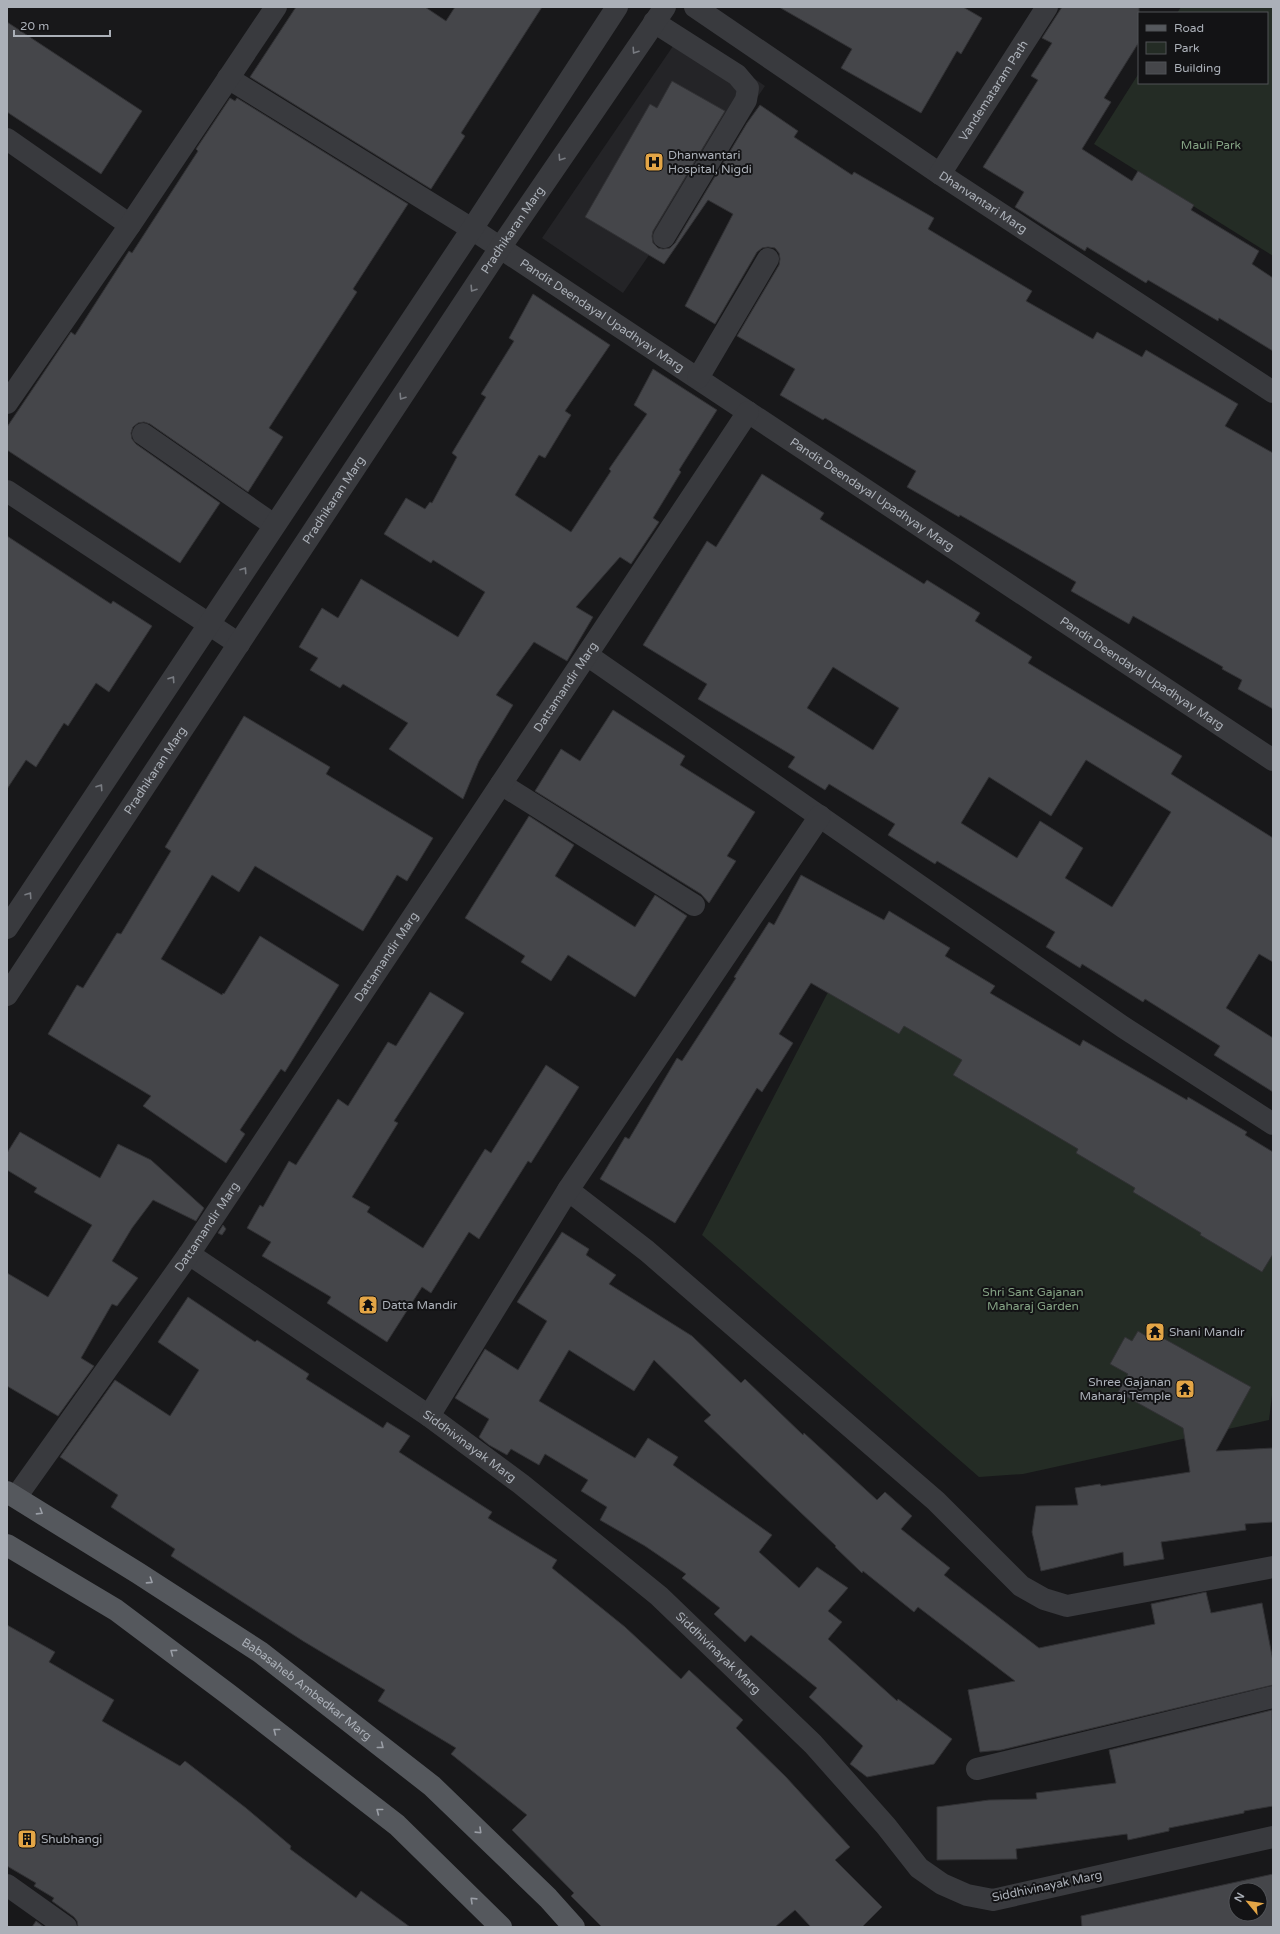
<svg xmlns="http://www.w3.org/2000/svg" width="1280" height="1934" viewBox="0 0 1280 1934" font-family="'Varela Round',sans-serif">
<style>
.built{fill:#242427}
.green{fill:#242c25}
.building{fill:#45464a;stroke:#323235;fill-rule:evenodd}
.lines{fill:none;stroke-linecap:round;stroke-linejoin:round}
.minor{stroke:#393a3e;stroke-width:22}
.major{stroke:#55585d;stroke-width:22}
.oneway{stroke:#787b81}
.oneway2{stroke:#9a9ea6}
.labels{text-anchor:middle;stroke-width:4;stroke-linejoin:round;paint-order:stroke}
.street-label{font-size:12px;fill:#abb0b8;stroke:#131315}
.park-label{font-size:12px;fill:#84a284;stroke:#131315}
.poi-label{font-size:12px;fill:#abb0b8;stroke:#131315;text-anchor:start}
</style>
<rect width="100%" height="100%" fill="#18181a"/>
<path class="built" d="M 684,30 L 765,86 L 623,293 L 542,238 Z"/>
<path class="green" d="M 1181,7 L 1273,7 L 1273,256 L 1094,144 L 1139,73 L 1139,83 L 1267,83 L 1267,13 L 1177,13 Z
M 839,971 L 1273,1254 L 1273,1387 L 1269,1420 L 1023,1474 L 979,1477 L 702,1235 Z"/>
<path class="building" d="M 296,7 L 425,7 L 446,21 L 455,7 L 542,7 L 461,133 L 465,136 L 431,189 L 250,77 Z
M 779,7 L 963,7 L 982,18 L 961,54 L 957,51 L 921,113 L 841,68 L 852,49 Z
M 1062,7 L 1139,7 L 1139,42 L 1104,98 L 1111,102 L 1082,149 L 1132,181 L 1138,171 L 1194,205 L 1191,210 L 1259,251 L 1252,264 L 1273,278 L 1273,351 L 1219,318 L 1218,321 L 1148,280 L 1146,283 L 1087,247 L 1085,251 L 1054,232 L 1015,207 L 1024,192 L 983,167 L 1038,80 L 1031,76 L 1052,43 L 1042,38 Z
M 7,22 L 142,111 L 101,174 L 7,112 Z
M 672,81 L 725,111 L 653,231 L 652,236 L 653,243 L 658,248 L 663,249 L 670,248 L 675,243 L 747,123 L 760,105 L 798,131 L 794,137 L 852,175 L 854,172 L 934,218 L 928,229 L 1032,291 L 1026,301 L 1093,339 L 1097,332 L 1142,357 L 1146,350 L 1238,404 L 1225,426 L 1273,453 L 1273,709 L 1238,689 L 1242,680 L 1222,669 L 1223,667 L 1133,616 L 1129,624 L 1071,591 L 1076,582 L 960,515 L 959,517 L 907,487 L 916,471 L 825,418 L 823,420 L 780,395 L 795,369 L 737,336 L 779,265 L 780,259 L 779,253 L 775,248 L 768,247 L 762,248 L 757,252 L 715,324 L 685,306 L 733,214 L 708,200 L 664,264 L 585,217 L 650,104 L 657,108 Z
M 230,98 L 235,101 L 237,98 L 408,204 L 353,289 L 357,292 L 269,428 L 283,437 L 248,492 L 150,424 L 144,422 L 138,423 L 133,427 L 131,433 L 132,439 L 136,444 L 220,503 L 180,563 L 7,450 L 7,427 L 71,332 L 75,335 L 129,251 L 132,253 L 198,151 L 196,149 Z
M 533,294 L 610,345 L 565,411 L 571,415 L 545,458 L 539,455 L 515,495 L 571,532 L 611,471 L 609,469 L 647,414 L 634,405 L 653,369 L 717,410 L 679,470 L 681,472 L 653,518 L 659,522 L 631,564 L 620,557 L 576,607 L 593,617 L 567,661 L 534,642 L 496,695 L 513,705 L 479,761 L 463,799 L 389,749 L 408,723 L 343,684 L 340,688 L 310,670 L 318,658 L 299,647 L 322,608 L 338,618 L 361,579 L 458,637 L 485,592 L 433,560 L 431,563 L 384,534 L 406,498 L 425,509 L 430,502 L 432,503 L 457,457 L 452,453 L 486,397 L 481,394 L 514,341 L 509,338 Z
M 762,474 L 824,513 L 820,519 L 924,584 L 927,580 L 980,613 L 975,621 L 1032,657 L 1028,663 L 1182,756 L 1171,774 L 1273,838 L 1273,962 L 1259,954 L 1226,1008 L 1273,1038 L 1273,1092 L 1214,1055 L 1220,1046 L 1145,999 L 1143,1002 L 1082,964 L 1080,968 L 1046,947 L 1055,932 L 937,861 L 935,864 L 888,835 L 895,824 L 829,784 L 825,790 L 788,767 L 795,757 L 698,699 L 707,684 L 643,645 L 707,541 L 716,547 ZM 833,667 L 899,708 L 873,750 L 807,708 ZM 1086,760 L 1171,812 L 1112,907 L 1065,878 L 1083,848 L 1040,821 L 1017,858 L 961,823 L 989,777 L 1051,816 Z
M 7,536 L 111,604 L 113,601 L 152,626 L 109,692 L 96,683 L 68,726 L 64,723 L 36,767 L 26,760 L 7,789 Z
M 613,710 L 685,756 L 680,765 L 755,812 L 727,856 L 736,861 L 709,903 L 701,894 L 535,791 L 561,749 L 580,761 Z
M 244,716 L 330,767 L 326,774 L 433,838 L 407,881 L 397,875 L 363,931 L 255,866 L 239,892 L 212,875 L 161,959 L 222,995 L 223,993 L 224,994 L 260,936 L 339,985 L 285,1072 L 281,1069 L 240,1130 L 245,1134 L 226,1163 L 143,1106 L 151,1096 L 48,1034 L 77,985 L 83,988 L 117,933 L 121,934 L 171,851 L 165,847 Z
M 529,816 L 574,845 L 555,876 L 635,927 L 655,895 L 687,916 L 635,997 L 568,955 L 551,981 L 521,962 L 525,956 L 465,918 Z
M 801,875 L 884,920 L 889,911 L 950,948 L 945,956 L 995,986 L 990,993 L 1080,1046 L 1083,1040 L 1187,1100 L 1188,1097 L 1247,1132 L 1245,1135 L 1273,1152 L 1273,1254 L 1262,1272 L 1200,1235 L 1201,1233 L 1133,1192 L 1135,1188 L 1076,1153 L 1078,1149 L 953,1075 L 962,1060 L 904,1026 L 899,1034 L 811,983 L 779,1034 L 793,1043 L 762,1092 L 757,1088 L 675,1223 L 600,1179 L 625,1137 L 629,1139 L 677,1058 L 682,1061 L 736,978 L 734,977 L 769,922 L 774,925 Z
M 430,992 L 464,1013 L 394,1121 L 398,1123 L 352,1197 L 370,1207 L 367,1212 L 423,1248 L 485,1149 L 491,1153 L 546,1065 L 579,1087 L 531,1163 L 528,1161 L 479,1239 L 469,1232 L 431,1293 L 422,1287 L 387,1342 L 327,1303 L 331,1297 L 262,1256 L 271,1242 L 247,1228 L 260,1205 L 263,1207 L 289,1161 L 296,1165 L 338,1099 L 348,1106 L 388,1042 L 396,1046 Z
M 20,1132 L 100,1178 L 118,1144 L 151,1160 L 204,1208 L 196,1221 L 153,1200 L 132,1228 L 112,1261 L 138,1278 L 117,1306 L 112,1304 L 81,1358 L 94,1366 L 58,1416 L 7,1386 L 7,1273 L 48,1297 L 92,1225 L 34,1192 L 37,1188 L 7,1170 L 7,1153 Z
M 223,1225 L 226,1229 L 222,1235 L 218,1233 Z
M 562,1232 L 589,1249 L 586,1255 L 616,1275 L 609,1284 L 692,1336 L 741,1383 L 745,1379 L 803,1435 L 804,1433 L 877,1500 L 885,1492 L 912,1516 L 901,1529 L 950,1568 L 944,1575 L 1039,1648 L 1155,1624 L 1151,1604 L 1206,1592 L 1211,1613 L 1262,1603 L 1273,1661 L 1273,1685 L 1001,1750 L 980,1752 L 968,1690 L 1015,1681 L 918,1607 L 914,1612 L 863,1571 L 862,1573 L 835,1547 L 836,1546 L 704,1421 L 711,1415 L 654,1360 L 634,1391 L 569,1350 L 539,1401 L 635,1458 L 648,1438 L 678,1457 L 673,1465 L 772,1535 L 759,1552 L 799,1588 L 817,1567 L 848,1588 L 828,1611 L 842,1622 L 828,1639 L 897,1701 L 898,1699 L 952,1739 L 934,1764 L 867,1777 L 850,1764 L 863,1746 L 809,1697 L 817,1688 L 751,1635 L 745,1642 L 714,1614 L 720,1608 L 682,1578 L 686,1574 L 645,1546 L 600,1520 L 607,1507 L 581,1491 L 588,1480 L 545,1454 L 539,1465 L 511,1449 L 507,1455 L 489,1445 L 479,1437 L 489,1419 L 455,1398 L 485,1349 L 518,1370 L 547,1321 L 517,1302 Z
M 188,1297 L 255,1342 L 257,1340 L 309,1374 L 306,1379 L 383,1428 L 387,1422 L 410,1436 L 399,1452 L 492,1512 L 488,1518 L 557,1560 L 552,1568 L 625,1627 L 681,1679 L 689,1670 L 743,1720 L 736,1728 L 786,1777 L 850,1847 L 835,1860 L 882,1907 L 862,1927 L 811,1927 L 795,1910 L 775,1927 L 602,1927 L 571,1896 L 574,1893 L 512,1830 L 527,1815 L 451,1754 L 456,1748 L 378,1701 L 385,1690 L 303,1641 L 171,1556 L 175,1549 L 111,1507 L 118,1495 L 60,1457 L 115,1380 L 170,1416 L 199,1370 L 158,1342 Z
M 1138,1331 L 1151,1339 L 1154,1333 L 1251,1387 L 1216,1451 L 1273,1448 L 1273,1522 L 1245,1524 L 1246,1530 L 1161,1542 L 1164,1559 L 1124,1566 L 1123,1552 L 1041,1571 L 1032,1532 L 1036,1506 L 1078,1505 L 1075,1488 L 1100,1484 L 1101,1486 L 1190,1472 L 1183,1428 L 1118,1392 L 1128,1374 L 1110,1364 L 1125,1337 L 1132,1341 Z
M 7,1625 L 55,1652 L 49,1662 L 114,1700 L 102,1721 L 180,1766 L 185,1761 L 246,1808 L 291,1846 L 290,1849 L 356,1898 L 361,1891 L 410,1927 L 78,1927 L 77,1921 L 74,1917 L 52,1901 L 54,1898 L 34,1886 L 36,1883 L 7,1866 Z
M 1272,1710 L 1273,1806 L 1244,1811 L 1244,1813 L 1169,1828 L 1169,1831 L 1128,1840 L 1127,1834 L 1016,1849 L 1017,1859 L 937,1860 L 937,1807 L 989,1800 L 1037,1799 L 1036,1793 L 1116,1783 L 1109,1750 Z
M 1273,1874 L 1273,1927 L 1082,1927 L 1081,1916 ZM 1236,1890 L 1260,1890 L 1260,1914 L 1236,1914 Z
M 36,1921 L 44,1927 L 32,1927 Z"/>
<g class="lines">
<g class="minor">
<path id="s1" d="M 695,7 L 940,174 L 1273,392"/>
<path d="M 654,22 L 737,75 L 748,88 L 746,100 L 664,237"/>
<path id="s2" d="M 228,78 L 472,229 L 1273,760"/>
<path d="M 7,139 L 130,225"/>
<path id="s3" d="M 940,174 L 1047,7"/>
<path d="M 698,378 L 768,259"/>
<path d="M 7,403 L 130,225 L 276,7"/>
<path d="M 143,434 L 274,525"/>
<path d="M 7,491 L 239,644"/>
<path d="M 587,655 L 1123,1027 L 1273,1124"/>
<path d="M 501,784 L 694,905"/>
<path d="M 7,928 L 472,229 L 617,7"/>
<path id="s4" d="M 7,995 L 500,248 L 665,7"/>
<path d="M 568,1190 L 647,1251 L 936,1501 L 1021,1586 L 1044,1599 L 1067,1606 L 1273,1567"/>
<path id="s5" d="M 189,1254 L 429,1416 L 521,1484 L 659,1596 L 813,1744 L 886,1826 L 919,1868 L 942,1884 L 967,1895 L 993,1900 L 1273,1837"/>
<path d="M 429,1416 L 568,1190 L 820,816"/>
<path id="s6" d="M 16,1497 L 189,1254 L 748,412"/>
<path d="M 977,1769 L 1273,1697"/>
<path d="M 7,1885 L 66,1927"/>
</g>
<g class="major">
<path id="s7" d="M 7,1492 L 138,1573 L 260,1652 L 432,1786 L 548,1898 L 574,1927"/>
<path d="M 7,1545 L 116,1610 L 228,1694 L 397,1825 L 501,1927"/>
</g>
</g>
<defs><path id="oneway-chevron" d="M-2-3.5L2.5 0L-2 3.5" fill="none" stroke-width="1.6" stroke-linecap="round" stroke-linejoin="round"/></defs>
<g class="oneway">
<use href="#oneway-chevron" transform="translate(635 51) rotate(124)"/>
<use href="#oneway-chevron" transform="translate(561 158) rotate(124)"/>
<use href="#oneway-chevron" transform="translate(473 289) rotate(123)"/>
<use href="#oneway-chevron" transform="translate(402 397) rotate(123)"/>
<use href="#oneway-chevron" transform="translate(244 570) rotate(-56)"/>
<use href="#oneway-chevron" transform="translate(172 679) rotate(-56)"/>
<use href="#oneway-chevron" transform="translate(100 787) rotate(-56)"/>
<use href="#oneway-chevron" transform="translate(29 895) rotate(-56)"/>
</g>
<g class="oneway2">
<use href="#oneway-chevron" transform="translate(40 1512) rotate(32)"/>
<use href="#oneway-chevron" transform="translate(150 1581) rotate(33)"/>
<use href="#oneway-chevron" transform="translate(173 1652) rotate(-143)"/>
<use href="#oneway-chevron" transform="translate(276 1731) rotate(-142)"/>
<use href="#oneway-chevron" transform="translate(381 1746) rotate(38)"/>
<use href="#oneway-chevron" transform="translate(379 1811) rotate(-142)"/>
<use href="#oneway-chevron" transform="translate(479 1831) rotate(44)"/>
<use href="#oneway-chevron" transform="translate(473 1900) rotate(-136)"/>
</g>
<defs>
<symbol id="hospital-square" viewBox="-11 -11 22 22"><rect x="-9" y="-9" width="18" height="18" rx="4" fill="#e3a546" stroke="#131315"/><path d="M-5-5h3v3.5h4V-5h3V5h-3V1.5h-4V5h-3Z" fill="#111"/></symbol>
<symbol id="temple-square" viewBox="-11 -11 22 22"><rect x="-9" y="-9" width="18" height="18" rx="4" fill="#e3a546" stroke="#131315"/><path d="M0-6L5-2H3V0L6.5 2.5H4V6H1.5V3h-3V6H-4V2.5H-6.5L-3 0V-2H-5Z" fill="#111"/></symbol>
<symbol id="building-square" viewBox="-11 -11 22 22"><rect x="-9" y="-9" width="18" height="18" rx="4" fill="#e3a546" stroke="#131315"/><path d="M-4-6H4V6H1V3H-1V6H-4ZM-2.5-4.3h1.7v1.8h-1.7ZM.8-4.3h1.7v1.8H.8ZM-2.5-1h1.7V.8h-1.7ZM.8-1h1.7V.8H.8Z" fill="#111"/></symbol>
</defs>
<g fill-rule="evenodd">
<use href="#hospital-square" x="643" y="151" width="22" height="22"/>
<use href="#temple-square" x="357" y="1294" width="22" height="22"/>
<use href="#temple-square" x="1144" y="1321" width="22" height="22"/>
<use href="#temple-square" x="1174" y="1378" width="22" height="22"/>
<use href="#building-square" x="16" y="1828" width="22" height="22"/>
</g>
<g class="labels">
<g class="street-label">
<text dy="4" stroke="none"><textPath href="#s3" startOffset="99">Vandemataram Path</textPath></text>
<text dy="4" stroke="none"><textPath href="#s1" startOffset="348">Dhanvantari Marg</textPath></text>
<text dy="4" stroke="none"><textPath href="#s4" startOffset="917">Pradhikaran Marg</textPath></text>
<text dy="4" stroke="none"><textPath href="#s2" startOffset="443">Pandit Deendayal Upadhyay Marg</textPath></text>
<text dy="4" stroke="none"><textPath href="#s2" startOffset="767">Pandit Deendayal Upadhyay Marg</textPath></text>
<text dy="4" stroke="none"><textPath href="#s4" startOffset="593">Pradhikaran Marg</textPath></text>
<text dy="4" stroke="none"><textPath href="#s2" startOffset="1091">Pandit Deendayal Upadhyay Marg</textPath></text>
<text dy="4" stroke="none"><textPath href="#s6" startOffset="979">Dattamandir Marg</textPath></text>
<text dy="4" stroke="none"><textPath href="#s4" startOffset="269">Pradhikaran Marg</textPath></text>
<text dy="4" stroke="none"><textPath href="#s6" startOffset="655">Dattamandir Marg</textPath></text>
<text dy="4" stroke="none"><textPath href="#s6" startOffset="331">Dattamandir Marg</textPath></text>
<text dy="4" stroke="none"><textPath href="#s5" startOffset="340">Siddhivinayak Marg</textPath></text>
<text dy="4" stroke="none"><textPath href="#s5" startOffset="664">Siddhivinayak Marg</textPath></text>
<text dy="4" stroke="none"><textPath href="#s7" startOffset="359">Babasaheb Ambedkar Marg</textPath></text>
<text transform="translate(1047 1886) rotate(-12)" y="4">Siddhivinayak Marg</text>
</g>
<g class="park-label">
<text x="1211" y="149">Mauli Park</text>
<text x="1033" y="1296">Shri Sant Gajanan<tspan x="1033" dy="14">Maharaj Garden</tspan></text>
</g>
<g class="poi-label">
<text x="668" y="159">Dhanwantari<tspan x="668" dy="14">Hospital, Nigdi</tspan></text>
<text x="382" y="1309">Datta Mandir</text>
<text x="1169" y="1336">Shani Mandir</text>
<text x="1171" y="1386" text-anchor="end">Shree Gajanan<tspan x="1171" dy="14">Maharaj Temple</tspan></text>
<text x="41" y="1843">Shubhangi</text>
</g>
</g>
<rect width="1280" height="1934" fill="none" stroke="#abb0b8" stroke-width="16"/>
<rect x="1138" y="12" width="130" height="72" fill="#131315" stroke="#505256"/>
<rect x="1146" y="25" width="20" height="6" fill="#55585d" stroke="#505256"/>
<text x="1174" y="32" font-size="12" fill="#abb0b8">Road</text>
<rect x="1146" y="42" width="20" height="12" fill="#242c25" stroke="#505256"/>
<text x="1174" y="52" font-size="12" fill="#abb0b8">Park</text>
<rect x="1146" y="62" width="20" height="12" fill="#45464a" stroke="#505256"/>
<text x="1174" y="72" font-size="12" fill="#abb0b8">Building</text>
<g transform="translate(1248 1902) rotate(299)"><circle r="19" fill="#131315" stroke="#505256"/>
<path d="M0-3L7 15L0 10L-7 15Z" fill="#e3a546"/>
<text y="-6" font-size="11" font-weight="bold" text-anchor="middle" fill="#abb0b8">N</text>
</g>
<path d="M14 30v6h96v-6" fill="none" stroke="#abb0b8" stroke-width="2"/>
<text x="20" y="30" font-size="12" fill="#abb0b8" stroke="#131315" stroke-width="3" paint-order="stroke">20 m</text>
</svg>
